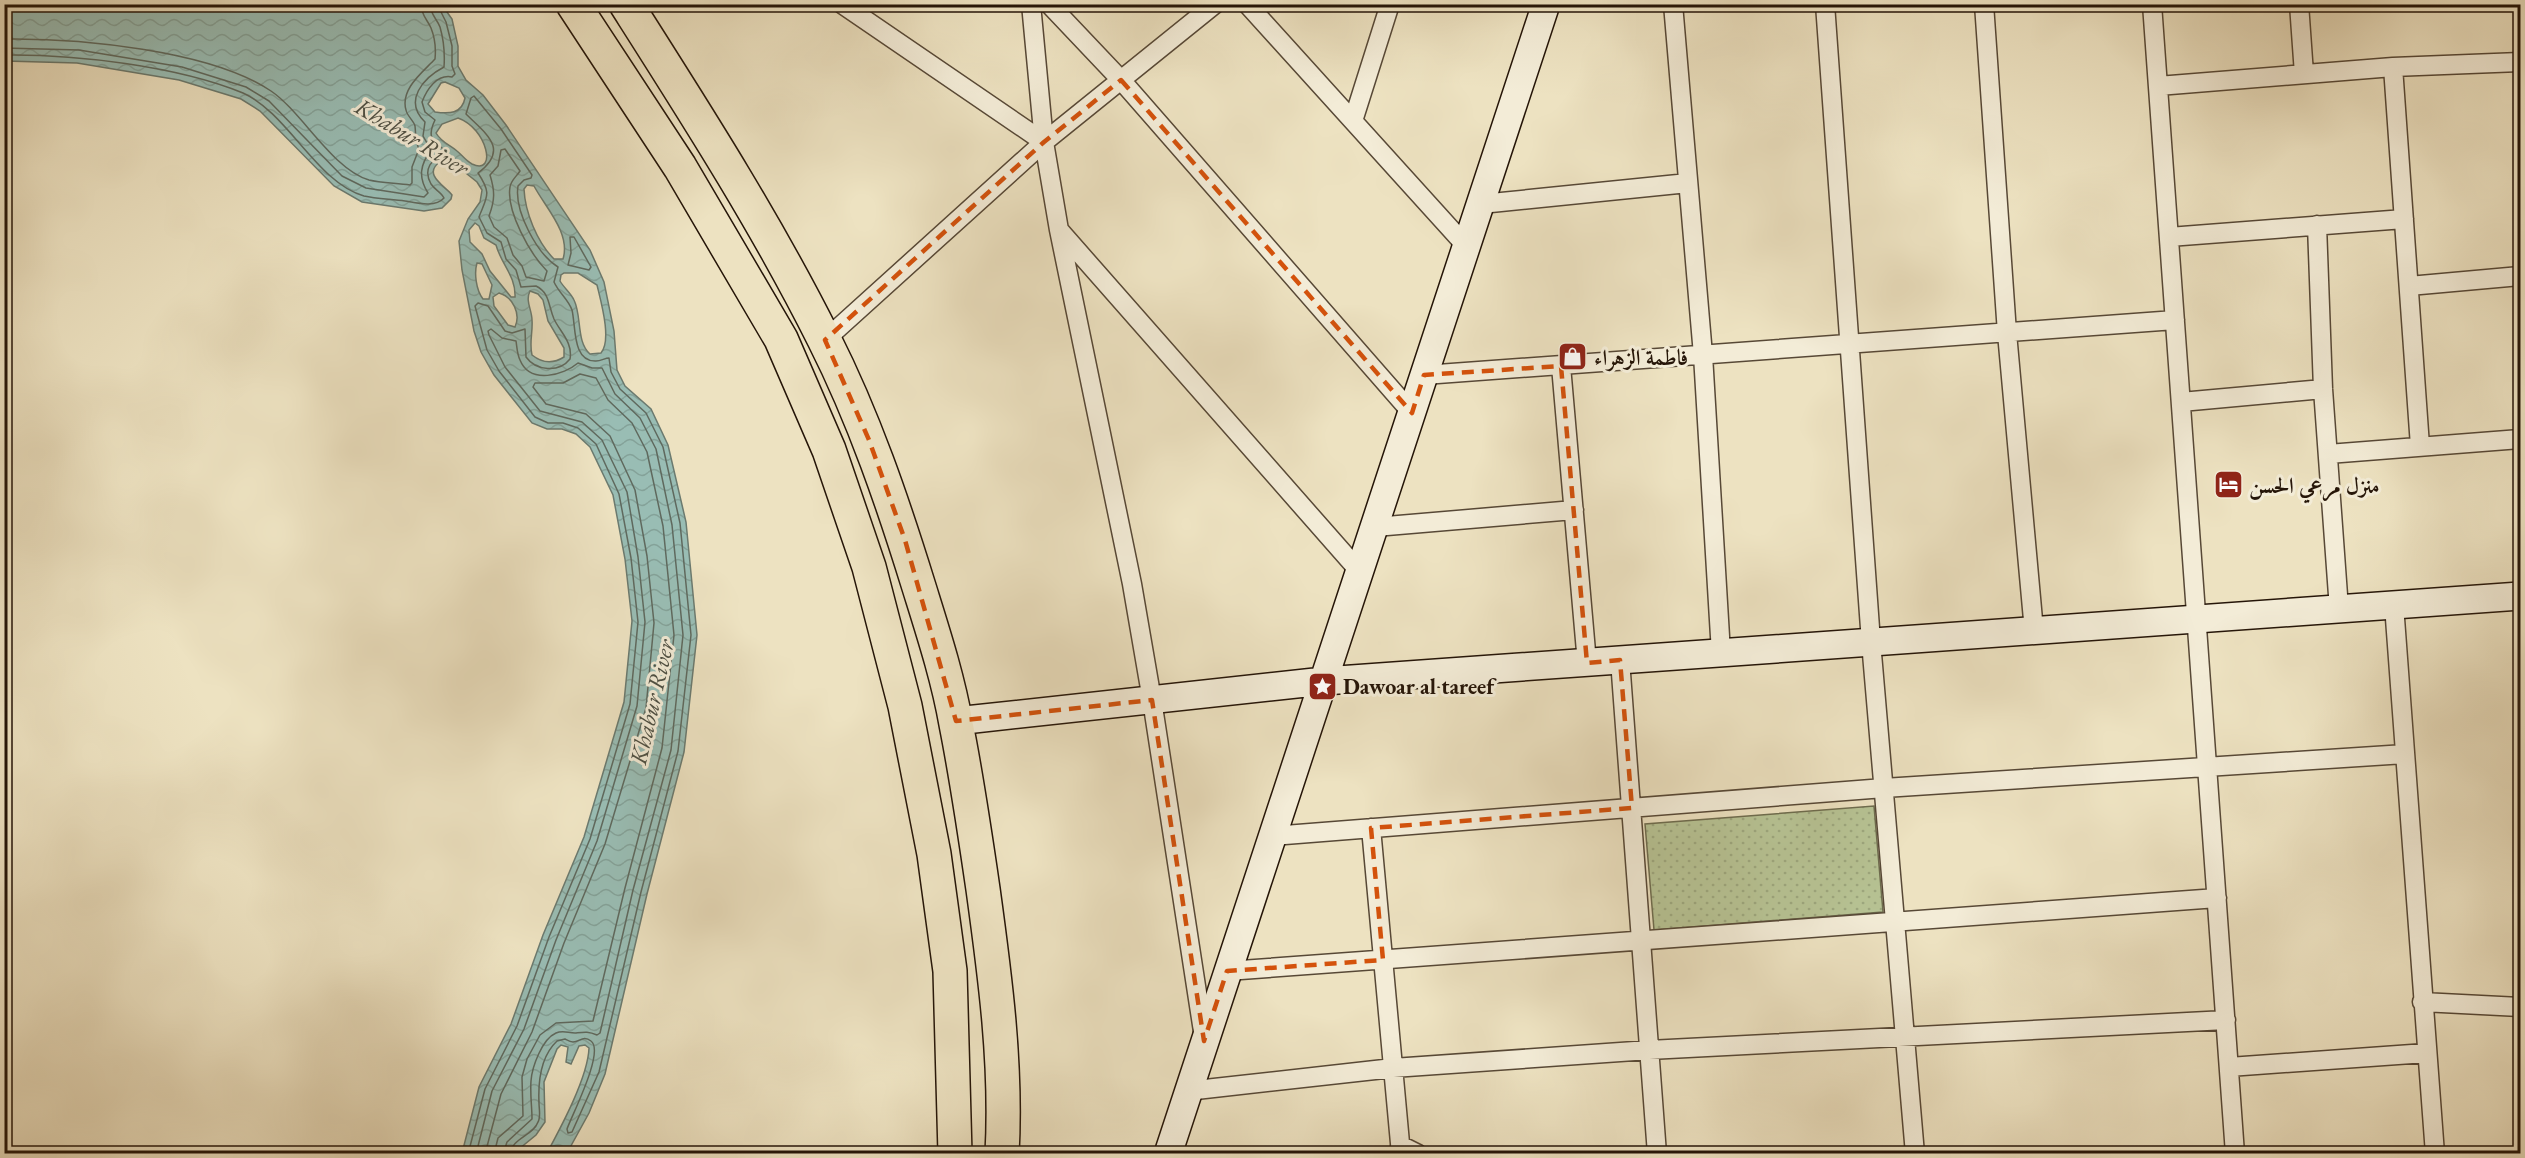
<svg xmlns="http://www.w3.org/2000/svg" width="2525" height="1158" viewBox="0 0 2525 1158" font-family="'EB Garamond',Amiri,serif">
<style>
.grass{fill:url(#grass-dots);stroke:#6e6c4e;stroke-width:1.5}
.water{fill:url(#water-waves);stroke:#6b7a6f;stroke-width:1.5;fill-rule:evenodd}
.lines{fill:none;stroke-linecap:round;stroke-linejoin:round}
.shore{stroke:#5f695e;stroke-width:1.5}
.street-casing{stroke:#574836;stroke-width:21}
.secondary-casing{stroke:#251508;stroke-width:30}
.highway-casing{stroke:#251508;stroke-width:36}
.street{stroke:#f3ecd7;stroke-width:18}
.secondary{stroke:#f3ecd7;stroke-width:27}
.highway{stroke:#ede2c1;stroke-width:33}
.marked{fill:none;stroke:#d4520c;stroke-width:4.5;stroke-dasharray:12 8;stroke-linejoin:round}
.labels{text-anchor:middle;stroke-width:6;stroke-linejoin:round;paint-order:stroke}
.poi-label{font-size:22px;font-weight:bold;fill:#251508;stroke:#f3ecd7;text-anchor:start}
.water-label{font-size:24px;font-style:italic;fill:#4e5044;stroke:#f3ecd7}
</style>
<defs>
<pattern id="grass-dots" width="8" height="8" patternUnits="userSpaceOnUse" patternTransform="scale(1.5)"><rect width="8" height="8" fill="#b7c394"/><path d="M2 2h.1M6 6h.1" fill="none" stroke="#9da77e" stroke-width="1.8" stroke-linecap="round"/></pattern>
<pattern id="water-waves" width="16" height="10" patternUnits="userSpaceOnUse" patternTransform="scale(1.5)"><rect width="16" height="10" fill="#99bdb4"/><path d="M0 5q4-4 8 0t8 0" fill="none" stroke="#84a299"/></pattern>
</defs>
<rect width="100%" height="100%" fill="#ede2c1"/>
<filter id="stains"><feTurbulence type="fractalNoise" baseFrequency=".00333" numOctaves="4"/><feColorMatrix values="0 0 0 0 .2 0 0 0 0 .09 0 0 0 0 .02 0 0 0 .5 -.17"/></filter>
<radialGradient id="worn" r=".72"><stop offset=".6" stop-color="#630" stop-opacity="0"/><stop offset="1" stop-color="#630" stop-opacity=".3"/></radialGradient>
<path class="grass" d="M 1874,806 L 1883,912 L 1654,930 L 1645,824 Z"/>
<path class="water" d="M 5,4 L 442,5 L 452,19 L 458,46 L 458,66 L 466,80 L 483,95 L 506,125 L 590,250 L 604,282 L 614,331 L 617,370 L 625,386 L 651,409 L 668,445 L 686,522 L 697,635 L 684,752 L 647,894 L 605,1074 L 589,1113 L 567,1153 L 547,1153 C 561,1127 588,1077 589,1048 L 585,1045 L 579,1046 L 571,1064 L 566,1062 L 568,1047 L 561,1045 L 557,1049 L 544,1082 L 545,1122 L 536,1135 L 514,1153 L 462,1153 L 479,1087 L 511,1024 L 543,935 L 584,837 L 624,702 L 632,621 L 625,559 L 613,495 L 590,447 L 576,434 L 562,429 L 547,429 L 532,423 L 494,375 L 481,352 L 474,331 L 462,270 L 459,241 L 468,219 L 480,202 L 482,190 L 477,182 L 457,166 L 440,162 C 422,174 445,186 452,195 L 451,199 L 442,208 L 424,211 L 362,202 L 334,186 L 260,111 L 241,99 L 179,80 L 77,63 L 5,61 ZM 445,82 L 459,88 L 465,98 C 462,114 449,114 435,112 L 428,104 L 441,83 ZM 458,118 C 487,128 498,176 472,164 C 466,161 462,155 457,151 C 450,145 441,142 436,133 L 442,124 ZM 527,185 L 534,186 C 545,207 571,233 563,259 L 554,259 C 537,242 525,212 524,189 ZM 475,223 L 479,226 L 484,238 L 496,245 C 501,264 516,276 515,297 L 511,297 L 490,271 L 482,254 L 470,242 L 469,230 ZM 477,263 L 482,264 L 492,285 L 489,299 L 483,299 C 476,290 474,273 477,263 ZM 564,273 L 578,273 L 597,285 C 601,302 612,340 601,353 L 590,354 C 576,342 582,316 574,300 C 571,293 564,288 560,281 L 561,275 ZM 530,291 L 538,294 L 543,300 L 548,321 L 564,348 L 564,357 C 553,364 542,363 532,355 C 529,343 533,332 532,320 C 532,310 525,301 530,291 ZM 499,293 C 513,297 521,314 515,327 L 508,325 L 494,306 L 493,297 Z"/>
<g class="lines">
<path class="shore" d="M 4,39 C 78,38 210,50 271,91 C 302,112 332,169 369,180 C 381,183 397,183 410,185 L 412,183 L 412,167 L 419,149 C 415,141 416,135 415,126 C 414,121 407,116 406,110 C 400,89 423,72 435,59 C 436,49 435,38 431,28 C 427,19 421,15 421,4
M 4,48 L 79,50 L 182,67 L 246,87 L 269,101 L 342,176 L 366,188 L 424,197 L 428,193 C 418,177 420,165 431,150 L 423,136 L 425,122 C 403,101 423,78 444,67 C 445,53 444,41 440,27 C 437,19 430,14 430,4
M 4,55 C 75,54 177,66 243,93 C 288,113 317,183 364,196 C 377,199 392,199 405,201 C 417,203 435,208 444,198 C 441,192 435,190 431,184 C 423,170 431,156 447,156 L 448,154 C 436,140 425,141 435,120 L 425,112 L 422,102 C 427,89 437,74 452,77 L 455,74 L 452,66 L 452,46 L 446,22 L 437,4
M 505,149 L 520,171 C 517,176 511,180 510,187 C 506,211 530,254 547,271 L 544,281 L 526,277 L 522,266 L 513,255 L 507,238 L 494,227 L 489,216 C 495,200 495,191 490,175 L 498,166 L 501,150 Z
M 570,237 L 574,237 L 591,267 L 589,270 L 568,265 L 571,253 Z
M 468,1154 L 485,1089 L 517,1026 L 549,937 L 590,839 L 630,704 L 638,622 L 631,558 L 619,494 L 596,444 L 578,428 L 563,423 L 548,423 L 535,417 L 499,371 L 487,350 L 475,306 L 478,303 L 488,306 L 505,331 L 512,333 L 525,329 L 526,357 C 536,371 559,373 570,359 C 573,342 560,332 554,319 C 548,305 550,293 536,286 L 521,287 L 516,270 L 506,259 L 501,242 L 487,233 L 479,217 C 487,196 492,194 478,173 C 510,149 486,134 466,114 L 471,98 L 474,96 L 501,129 L 532,175 L 531,178 L 524,180 L 518,186 C 514,211 537,254 558,267 L 554,282 C 559,293 568,299 572,310 C 576,326 572,362 596,361 C 601,361 605,358 609,358 L 611,372 L 620,389 L 646,413 L 663,447 L 680,523 L 691,635 L 678,751 L 641,892 L 599,1072 L 572,1132 L 568,1133 L 567,1129 C 572,1115 605,1051 591,1041 C 583,1035 580,1042 573,1042 C 570,1042 567,1040 565,1039 L 557,1041 C 540,1057 538,1082 539,1103 C 539,1109 541,1117 538,1122 C 533,1136 512,1138 510,1154
M 476,1154 L 492,1091 L 524,1029 L 556,940 L 597,841 L 637,706 L 645,622 L 638,557 L 627,492 L 602,440 L 582,422 L 540,411 L 505,367 L 489,335 L 488,331 L 491,329 L 502,338 L 516,341 C 517,347 517,354 520,360 C 530,385 564,375 578,363 L 592,368 L 602,368 L 615,394 L 640,418 L 656,449 L 672,525 L 683,635 L 671,750 L 633,890 L 600,1033 L 597,1035 C 588,1031 584,1032 575,1033 C 568,1033 563,1030 556,1033 C 542,1039 532,1067 531,1081 C 530,1094 532,1107 532,1119 L 507,1142 L 503,1154
M 485,1154 L 501,1094 L 532,1032 L 564,943 L 605,844 L 646,708 L 654,623 L 647,556 L 635,490 L 610,436 L 586,414 L 546,404 L 533,387 L 535,383 L 563,383 L 580,374 L 596,378 L 608,400 L 632,423 L 647,452 L 663,526 L 674,635 L 662,748 L 625,888 L 593,1021 L 556,1023 L 540,1035 L 527,1059 L 522,1077 L 523,1116 L 498,1138 L 494,1154"/>
<defs>
<path id="street" d="M 842,4 L 1044,142
M 1031,4 L 1044,142 L 1059,230 L 1132,584 L 1152,700 L 1204,1038
M 1049,4 L 1121,80 L 1412,413
M 1247,4 L 1467,247
M 1673,4 L 1703,355 L 1721,653
M 1825,4 L 1871,642 L 1915,1154
M 1984,4 L 2007,333 L 2034,631
M 2152,4 L 2235,1154
M 2299,4 L 2304,74
M 2393,67 L 2420,446
M 2158,86 L 2393,67 L 2520,62
M 1353,121 L 1390,4
M 1481,204 L 1688,183
M 2317,225 L 2323,389 L 2339,609
M 1060,231 L 1360,572
M 2169,237 L 2404,219
M 2409,286 L 2520,276
M 825,340 L 1044,142 L 1215,4
M 1561,366 L 1587,663
M 1424,375 L 2175,320
M 2181,402 L 2323,389
M 2328,454 L 2520,439
M 1375,527 L 1574,510
M 2394,605 L 2435,1154
M 1620,660 L 1657,1154
M 1371,828 L 1401,1154
M 1272,836 L 1884,788 L 2405,754
M 1227,971 L 2217,898
M 2422,1002 L 2520,1007
M 2229,1067 L 2426,1053
M 1187,1091 L 1393,1068 L 1649,1050 L 2226,1020
M 1400,1145 L 1418,1154"/>
<path id="secondary" d="M 956,721 L 1324,681 L 2520,596
M 1168,1154 L 1546,4"/>
<path id="highway" d="M 573,4 L 680,167 L 781,339 L 829,450 L 869,567 L 905,706 L 934,854 L 950,971 L 955,1154
M 626,4 C 696,114 766,223 824,339 C 864,418 893,503 919,587 C 933,632 948,678 956,724 C 967,779 975,834 983,889 C 995,976 1007,1065 1002,1154"/>
</defs>
<use href="#street" class="street-casing"/>
<use href="#secondary" class="secondary-casing"/>
<use href="#highway" class="highway-casing"/>
<use href="#street" class="street"/>
<use href="#secondary" class="secondary"/>
<use href="#highway" class="highway"/>
</g>
<path class="marked" d="M 1121,80 L 1412,413 L 1424,375 L 1561,366 L 1587,663 L 1620,660 L 1632,808 L 1371,828 L 1383,960 L 1227,971 L 1204,1041 L 1152,700 L 956,721 L 905,540 L 869,440 L 825,340 L 1044,142 Z"/>
<defs>
<symbol id="shop-square" viewBox="-11 -11 22 22"><rect x="-9" y="-9" width="18" height="18" rx="4" fill="#8f2418" stroke="#f3ecd7"/><path d="M-5-2.5h2.3a2.7 3.5 0 0 1 5.4 0H5L5.5 6h-11ZM-1.5-2.5h3a1.5 2.3 0 0 0-3 0Z" fill="#fff"/></symbol>
<symbol id="hotel-square" viewBox="-11 -11 22 22"><rect x="-9" y="-9" width="18" height="18" rx="4" fill="#8f2418" stroke="#f3ecd7"/><path d="M-6-4.5h1.5V1H6V5H4.5V3h-9V5H-6ZM-4 0a1.8 1.8 0 1 1 3.6 0ZM.5 0V-2.5h3Q6-2.5 6 0Z" fill="#fff"/></symbol>
<symbol id="sight-square" viewBox="-11 -11 22 22"><rect x="-9" y="-9" width="18" height="18" rx="4" fill="#8f2418" stroke="#f3ecd7"/><path d="M0-6L1.8-2.2L6-1.7L2.9 1.2L3.7 5.4L0 3.3L-3.7 5.4L-2.9 1.2L-6-1.7L-1.8-2.2Z" fill="#fff"/></symbol>
</defs>
<g fill-rule="evenodd">
<use href="#shop-square" x="1556" y="340" width="33" height="33"/>
<use href="#hotel-square" x="2212" y="468" width="33" height="33"/>
<use href="#sight-square" x="1306" y="670" width="33" height="33"/>
</g>
<g class="labels">
<g class="poi-label">
<text x="1594" y="365">فاطمة الزهراء</text>
<text x="2249" y="493">منزل مرعي الحسن</text>
<text x="1343" y="694">Dawoar al tareef</text>
</g>
<g class="water-label">
<text transform="translate(412 137) rotate(31)" y="8">Khabur River</text>
<text transform="translate(652 702) rotate(-77)" y="8">Khabur River</text>
</g>
</g>
<rect width="2525" height="1158" fill="none" stroke="#ede2c1" stroke-width="24"/>
<rect x="6" y="6" width="2513" height="1146" fill="none" stroke="#251508" stroke-width="3"/>
<rect x="12" y="12" width="2501" height="1134" fill="none" stroke="#251508" stroke-width="1.5"/>
<rect width="100%" height="100%" filter="url(#stains)"/>
<rect width="100%" height="100%" fill="url(#worn)"/>
</svg>
